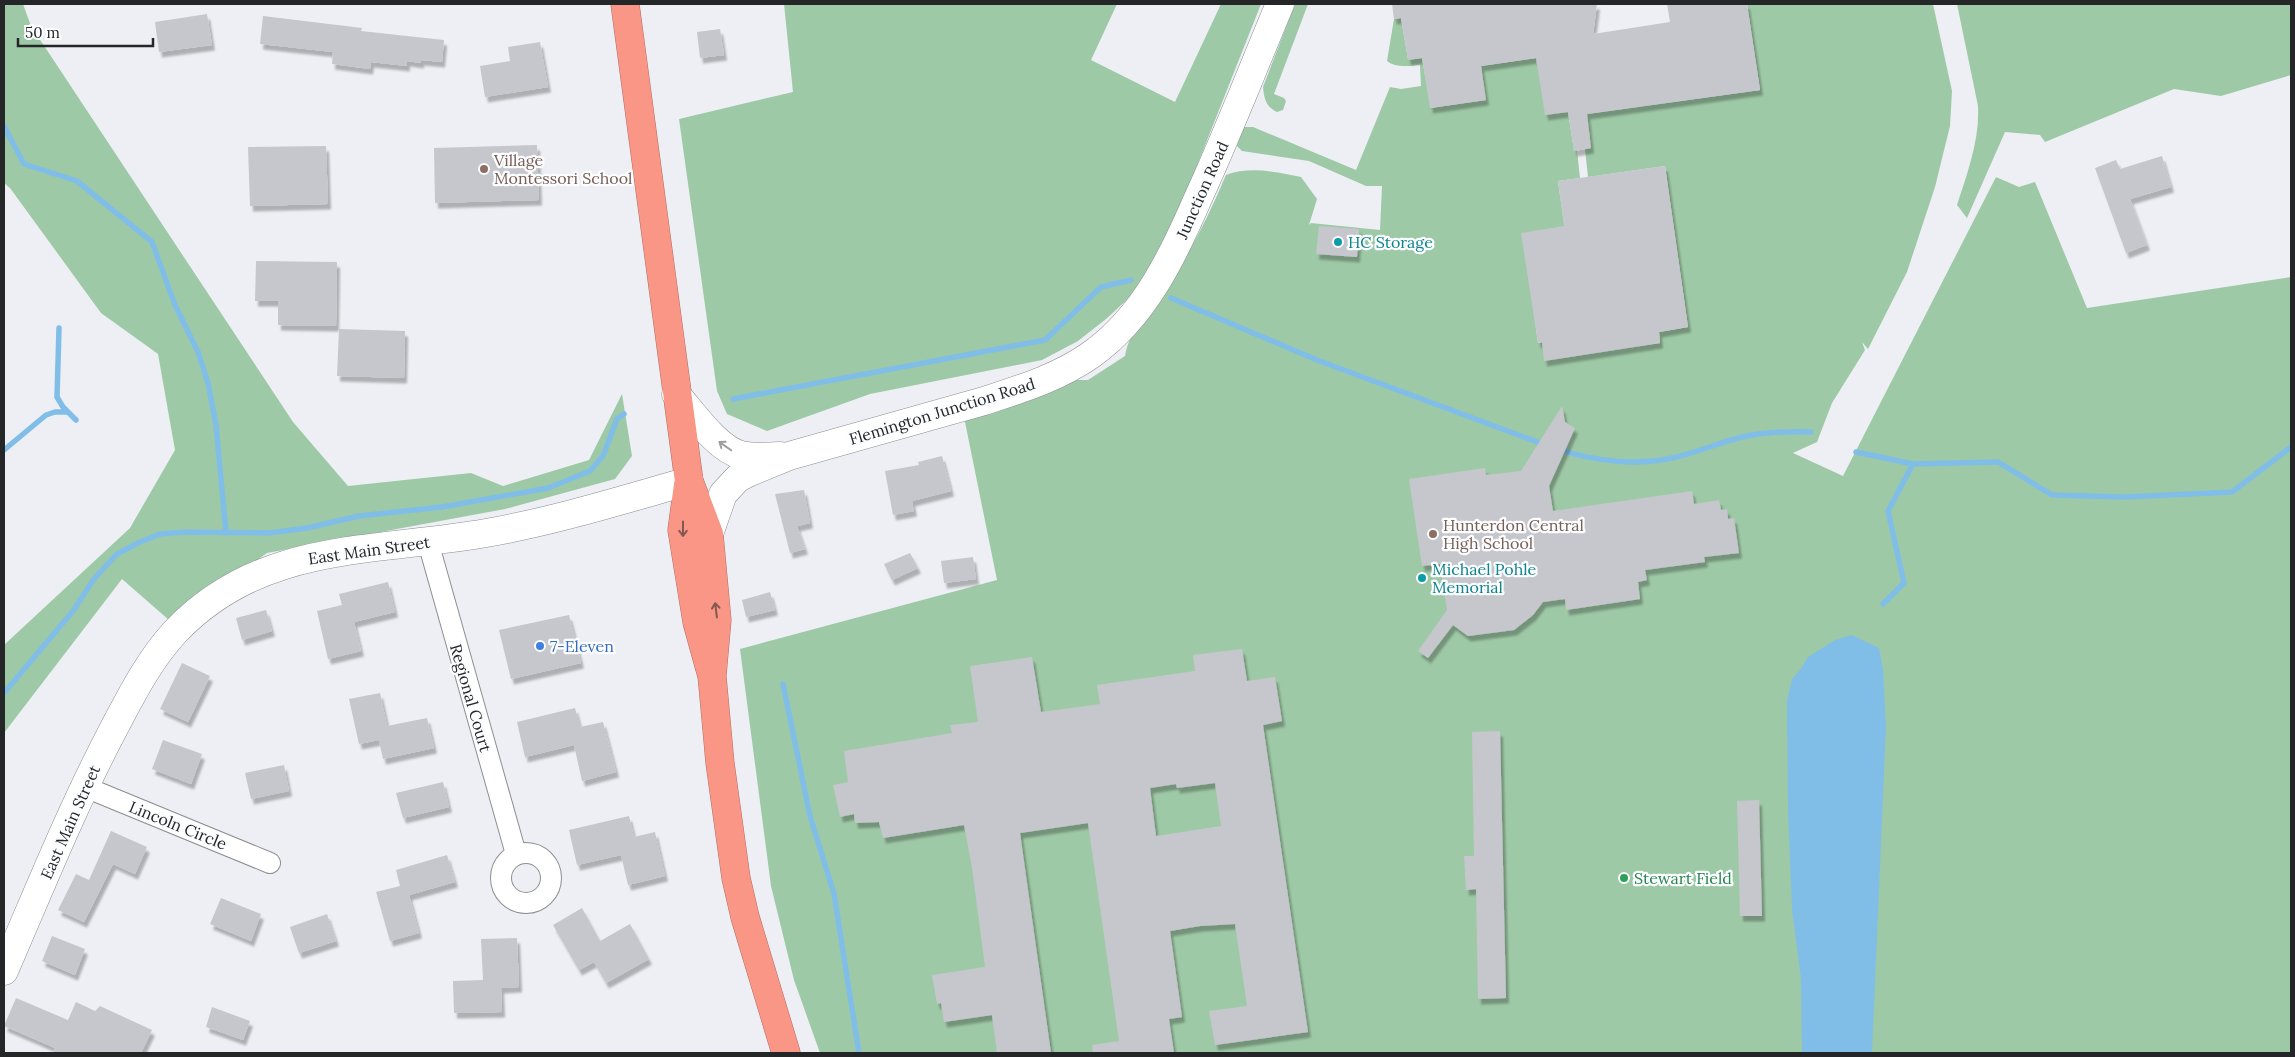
<svg xmlns="http://www.w3.org/2000/svg" width="2295" height="1057" viewBox="0 0 2295 1057" font-family="Lora,serif">
<style>
.green{fill:#9ec9a6;fill-rule:evenodd}
.water{fill:#80bee8}
.lines{fill:none;stroke-linecap:round;stroke-linejoin:round}
.stream{stroke:#80bee8;stroke-width:5.5}
.building{fill:#c5c7cc;fill-rule:evenodd;filter:url(#shadow)}
.street-casing{stroke:#8c8f92;stroke-width:22}
.secondary-casing{stroke:#8c8f92;stroke-width:29}
.highway-casing{stroke:#af6f65;stroke-width:29}
.street{stroke:#fff;stroke-width:20}
.secondary{stroke:#fff;stroke-width:28}
.highway{stroke:#f99686;stroke-width:28}
.oneway{stroke:#9d9d9e}
.oneway2{stroke:#845852}
.education-dot{fill:#8d6e63;stroke:#fbfdfe;stroke-width:2}
.culture-dot{fill:#0f9aa8;stroke:#fbfdfe;stroke-width:2}
.shop-dot{fill:#3f7fe0;stroke:#fbfdfe;stroke-width:2}
.leisure-dot{fill:#2e9e5b;stroke:#fbfdfe;stroke-width:2}
.labels{text-anchor:middle;stroke-width:4.5;stroke-linejoin:round;paint-order:stroke}
.education-label{font-size:16px;fill:#785e54;stroke:#fbfdfe;text-anchor:start}
.street-label{font-size:16px;fill:#252628;stroke:#fbfdfe}
.culture-label{font-size:16px;fill:#0d838f;stroke:#fbfdfe;text-anchor:start}
.shop-label{font-size:16px;fill:#366cbe;stroke:#fbfdfe;text-anchor:start}
.leisure-label{font-size:16px;fill:#27864d;stroke:#fbfdfe;text-anchor:start}
</style>
<defs>
<filter id="shadow"><feDropShadow dx="3" dy="5.5" stdDeviation="1" flood-color="#0004"/></filter>
</defs>
<rect width="100%" height="100%" fill="#edeff4"/>
<path class="green" d="M 4,4 L 23,4 L 31,26 L 293,422 L 348,486 L 471,473 L 503,486 L 589,460 L 622,394 L 632,456 L 615,479 L 505,509 L 267,553 L 169,620 L 122,579 L 4,733 L 4,645 L 130,528 L 175,450 L 158,354 L 101,313 L 10,188 L 4,183 Z
M 784,4 L 1117,4 L 1091,60 L 1175,102 L 1221,4 L 1261,4 L 1181,206 L 1150,270 L 1131,296 L 1106,319 L 1078,341 L 1042,360 L 870,394 L 767,431 L 727,414 L 717,391 L 679,119 L 793,92 Z
M 1295,4 L 1308,4 L 1274,94 L 1284,98 L 1286,101 L 1283,110 L 1277,112 C 1266,107 1264,98 1263,87 Z
M 1747,4 L 1933,4 L 1952,91 L 1950,126 L 1935,187 L 1907,272 L 1868,349 L 1862,342 L 1865,350 L 1832,403 L 1817,442 L 1793,453 L 1843,476 L 1996,177 L 2019,187 L 2035,182 L 2087,308 L 2291,277 L 2291,1053 L 820,1053 L 794,980 L 771,886 L 740,649 L 997,580 L 964,417 L 1072,380 L 1088,380 L 1125,356 C 1130,326 1157,302 1173,278 C 1194,245 1211,211 1226,175 C 1249,166 1278,172 1301,177 L 1317,199 L 1309,225 L 1311,223 L 1380,230 L 1382,186 L 1366,186 L 1309,161 L 1242,151 L 1235,144 L 1242,127 L 1253,127 L 1356,170 L 1390,87 L 1401,89 L 1421,86 L 1420,65 C 1410,66 1395,68 1387,61 L 1394,19 L 1401,18 L 1408,59 L 1422,58 L 1431,108 L 1485,100 L 1481,66 L 1536,58 L 1568,112 L 1574,150 L 1577,150 L 1580,178 L 1558,181 L 1581,342 L 1613,349 L 1660,343 L 1659,332 L 1688,327 L 1665,166 L 1588,177 L 1585,149 L 1590,148 L 1589,131 L 1578,115 L 1760,90 ZM 1523,233 L 1561,339 L 1538,343 Z
M 1957,4 L 2291,4 L 2291,75 L 2221,96 L 2174,89 L 2045,142 L 2040,135 L 2005,132 L 1967,218 L 1957,205 C 1967,174 1980,139 1978,106 Z"/>
<path class="water" d="M 1852,635 L 1879,648 L 1883,669 L 1886,726 L 1872,1053 L 1802,1053 L 1801,979 L 1792,910 L 1788,810 L 1787,701 L 1792,679 L 1800,670 L 1808,657 L 1835,640 Z"/>
<g class="lines">
<path class="stream" d="M 4,126 L 24,164 L 77,181 L 152,242 L 175,305 L 198,352 L 208,383 L 216,425 L 226,533
M 1171,298 L 1317,360 L 1545,445
M 59,328 L 57,397 L 63,407 L 76,420
M 733,399 L 1045,340 L 1101,287 L 1131,280
M 1558,449 C 1593,461 1636,466 1672,458 C 1696,453 1718,443 1742,437 C 1764,432 1788,431 1811,432
M 4,450 L 46,415 L 55,412 L 68,412
M 1856,452 L 1913,464 L 1998,462 L 2052,495 L 2125,497 L 2232,492 L 2291,447
M 1883,604 L 1904,583 L 1888,511 L 1913,464
M 783,684 L 810,816 L 834,894 L 859,1053
M 4,693 L 73,611 L 94,579 L 117,554 L 138,543 L 160,534 L 185,532 L 269,533 L 307,528 L 359,516 L 442,507 L 548,488 L 590,471 L 603,456 L 617,419 L 624,414"/>
</g>
<path class="building" d="M 1392,4 L 1597,4 L 1593,34 L 1670,22 L 1667,4 L 1747,4 L 1760,90 L 1587,114 L 1591,148 L 1574,151 L 1568,112 L 1545,115 L 1536,58 L 1481,66 L 1486,100 L 1430,108 L 1422,58 L 1408,60 L 1401,18 L 1394,19 Z
M 207,14 L 212,45 L 159,52 L 155,22 Z
M 263,16 L 362,28 L 361,31 L 444,40 L 442,62 L 421,60 L 421,63 L 407,61 L 407,66 L 371,62 L 370,69 L 332,64 L 333,52 L 260,44 Z
M 720,29 L 724,55 L 700,58 L 697,32 Z
M 540,42 L 548,87 L 485,97 L 480,66 L 510,61 L 508,47 Z
M 537,145 L 539,200 L 435,203 L 434,148 Z
M 326,146 L 328,204 L 250,206 L 248,147 Z
M 2162,156 L 2171,187 L 2130,199 L 2147,245 L 2126,253 L 2095,168 L 2116,160 L 2120,169 Z
M 1665,166 L 1688,327 L 1659,332 L 1660,343 L 1544,361 L 1542,342 L 1538,343 L 1521,233 L 1564,226 L 1558,181 Z
M 1319,226 L 1359,229 L 1357,257 L 1316,254 Z
M 256,261 L 337,262 L 336,326 L 278,325 L 278,301 L 255,301 Z
M 339,329 L 405,331 L 404,378 L 337,376 Z
M 1562,406 L 1565,422 L 1575,428 L 1549,486 L 1553,511 L 1692,491 L 1694,504 L 1719,500 L 1721,510 L 1727,509 L 1728,519 L 1734,518 L 1739,553 L 1704,557 L 1705,562 L 1645,570 L 1647,580 L 1638,582 L 1640,599 L 1566,610 L 1565,599 L 1543,602 L 1533,615 L 1514,630 L 1468,636 L 1453,625 L 1428,658 L 1418,651 L 1447,610 L 1440,564 L 1422,566 L 1409,479 L 1485,468 L 1486,475 L 1521,471 Z
M 942,456 L 951,491 L 912,501 L 914,511 L 893,515 L 885,471 L 919,465 L 918,462 Z
M 804,490 L 810,523 L 797,526 L 805,549 L 790,553 L 775,494 Z
M 910,553 L 918,568 L 892,580 L 884,564 Z
M 973,557 L 976,579 L 944,583 L 941,561 Z
M 388,582 L 395,612 L 354,622 L 361,651 L 328,659 L 317,611 L 342,605 L 339,594 Z
M 770,592 L 775,610 L 746,617 L 742,600 Z
M 266,610 L 272,631 L 242,640 L 236,618 Z
M 569,615 L 581,663 L 511,679 L 499,630 Z
M 1242,649 L 1247,681 L 1275,677 L 1282,721 L 1263,725 L 1308,1032 L 1215,1045 L 1209,1011 L 1247,1006 L 1235,924 L 1200,926 L 1170,931 L 1182,1017 L 1169,1019 L 1174,1053 L 1093,1053 L 1092,1045 L 1119,1041 L 1088,823 L 1020,833 L 1051,1053 L 997,1053 L 992,1015 L 944,1022 L 941,1003 L 937,1004 L 932,975 L 985,967 L 972,868 L 964,825 L 883,838 L 879,822 L 855,823 L 854,814 L 840,817 L 833,785 L 848,782 L 844,751 L 952,733 L 950,725 L 978,722 L 970,666 L 1032,657 L 1041,712 L 1100,704 L 1097,685 L 1195,671 L 1193,655 ZM 1215,783 L 1221,826 L 1156,836 L 1150,788 L 1176,784 L 1177,788 Z
M 182,663 L 210,676 L 188,722 L 160,709 Z
M 380,693 L 387,726 L 427,718 L 434,748 L 383,759 L 379,740 L 359,744 L 349,699 Z
M 575,708 L 580,727 L 603,722 L 616,772 L 582,781 L 574,745 L 525,757 L 517,722 Z
M 1500,731 L 1506,998 L 1478,999 L 1476,889 L 1466,890 L 1464,856 L 1474,856 L 1472,732 Z
M 163,740 L 202,754 L 191,784 L 152,769 Z
M 284,765 L 289,791 L 251,799 L 245,773 Z
M 443,782 L 449,807 L 403,818 L 396,793 Z
M 1759,800 L 1762,916 L 1740,916 L 1737,801 Z
M 629,816 L 634,837 L 655,832 L 665,876 L 628,885 L 621,855 L 577,865 L 569,830 Z
M 111,831 L 147,847 L 135,874 L 113,864 L 84,922 L 58,910 L 76,874 L 89,880 Z
M 447,855 L 455,882 L 409,895 L 419,933 L 390,941 L 376,892 L 400,886 L 396,870 Z
M 221,898 L 261,914 L 251,941 L 210,924 Z
M 582,908 L 600,941 L 630,924 L 649,959 L 606,983 L 594,962 L 579,970 L 553,925 Z
M 327,914 L 336,941 L 299,953 L 290,927 Z
M 52,936 L 85,949 L 75,975 L 42,961 Z
M 517,938 L 519,987 L 501,988 L 502,1012 L 454,1013 L 453,981 L 483,980 L 481,939 Z
M 16,998 L 68,1020 L 76,1002 L 95,1011 L 100,1006 L 152,1030 L 141,1053 L 53,1053 L 55,1048 L 4,1026 Z
M 212,1007 L 250,1021 L 243,1040 L 206,1027 Z"/>
<g class="lines">
<defs>
<path id="street" d="M 428,542 L 516,854
M 85,787 L 270,863
M501 878a25 25 0 1 1 50 0a25 25 0 1 1-50 0Z"/>
<path id="secondary" d="M 676,394 C 692,412 717,449 741,455 C 754,458 767,457 780,456
M 709,534 L 723,494 L 738,478 L 750,472 L 789,456 L 984,401 C 1021,389 1060,377 1092,354 C 1145,316 1174,254 1199,196 C 1228,133 1253,68 1280,4
M 4,971 C 39,890 72,808 113,730 C 131,696 149,660 175,632 C 261,541 373,553 486,533 C 555,521 622,500 689,481"/>
<path id="highway" d="M 625,4 L 689,481 L 709,534 L 717,620 L 712,676
M 688,485 L 682,530 L 697,622 L 712,676 L 720,763 L 736,878 L 745,917 L 786,1053"/>
</defs>
<use href="#street" class="street-casing"/>
<use href="#secondary" class="secondary-casing"/>
<use href="#highway" class="highway-casing"/>
<use href="#street" class="street"/>
<use href="#secondary" class="secondary"/>
<use href="#highway" class="highway"/>
</g>
<defs><path id="oneway-shaft" d="M-6 0H5M1.5-3L5.5 0L1.5 3" fill="none" stroke-width="1.6" stroke-linecap="round" stroke-linejoin="round" transform="scale(1.25)"/></defs>
<use class="oneway" href="#oneway-shaft" transform="translate(725 446) rotate(-145)"/>
<g class="oneway2">
<use href="#oneway-shaft" transform="translate(683 529) rotate(90)"/>
<use href="#oneway-shaft" transform="translate(716 610) rotate(-97)"/>
</g>
<g class="education-dot">
<circle cx="484" cy="169" r="5"/>
<circle cx="1433" cy="534" r="5"/>
</g>
<g class="culture-dot">
<circle cx="1338" cy="242" r="5"/>
<circle cx="1422" cy="578" r="5"/>
</g>
<circle class="shop-dot" cx="540" cy="646" r="5"/>
<circle class="leisure-dot" cx="1624" cy="878" r="5"/>
<g class="labels">
<g class="education-label">
<text x="494" y="166">Village<tspan x="494" dy="18">Montessori School</tspan></text>
<text x="1443" y="531">Hunterdon Central<tspan x="1443" dy="18">High School</tspan></text>
</g>
<g class="street-label">
<text transform="translate(1202 190) rotate(-66)" y="6">Junction Road</text>
<text transform="translate(942 411) rotate(-17)" y="6">Flemington Junction Road</text>
<text transform="translate(369 550) rotate(-8)" y="6">East Main Street</text>
<text transform="translate(471 698) rotate(74)" y="6">Regional Court</text>
<text transform="translate(70 822) rotate(-66)" y="6">East Main Street</text>
<text transform="translate(178 825) rotate(22)" y="6">Lincoln Circle</text>
</g>
<g class="culture-label">
<text x="1348" y="248">HC Storage</text>
<text x="1432" y="575">Michael Pohle<tspan x="1432" dy="18">Memorial</tspan></text>
</g>
<g class="shop-label">
<text x="550" y="652">7-Eleven</text>
</g>
<g class="leisure-label">
<text x="1634" y="884">Stewart Field</text>
</g>
</g>
<rect width="2295" height="1057" fill="none" stroke="#252628" stroke-width="10"/>
<path d="M18 38v8h135v-8" fill="none" stroke="#252628" stroke-width="2.5"/>
<text x="25" y="38" font-size="15" fill="#252628" stroke="#fbfdfe" stroke-width="4" paint-order="stroke">50 m</text>
</svg>
